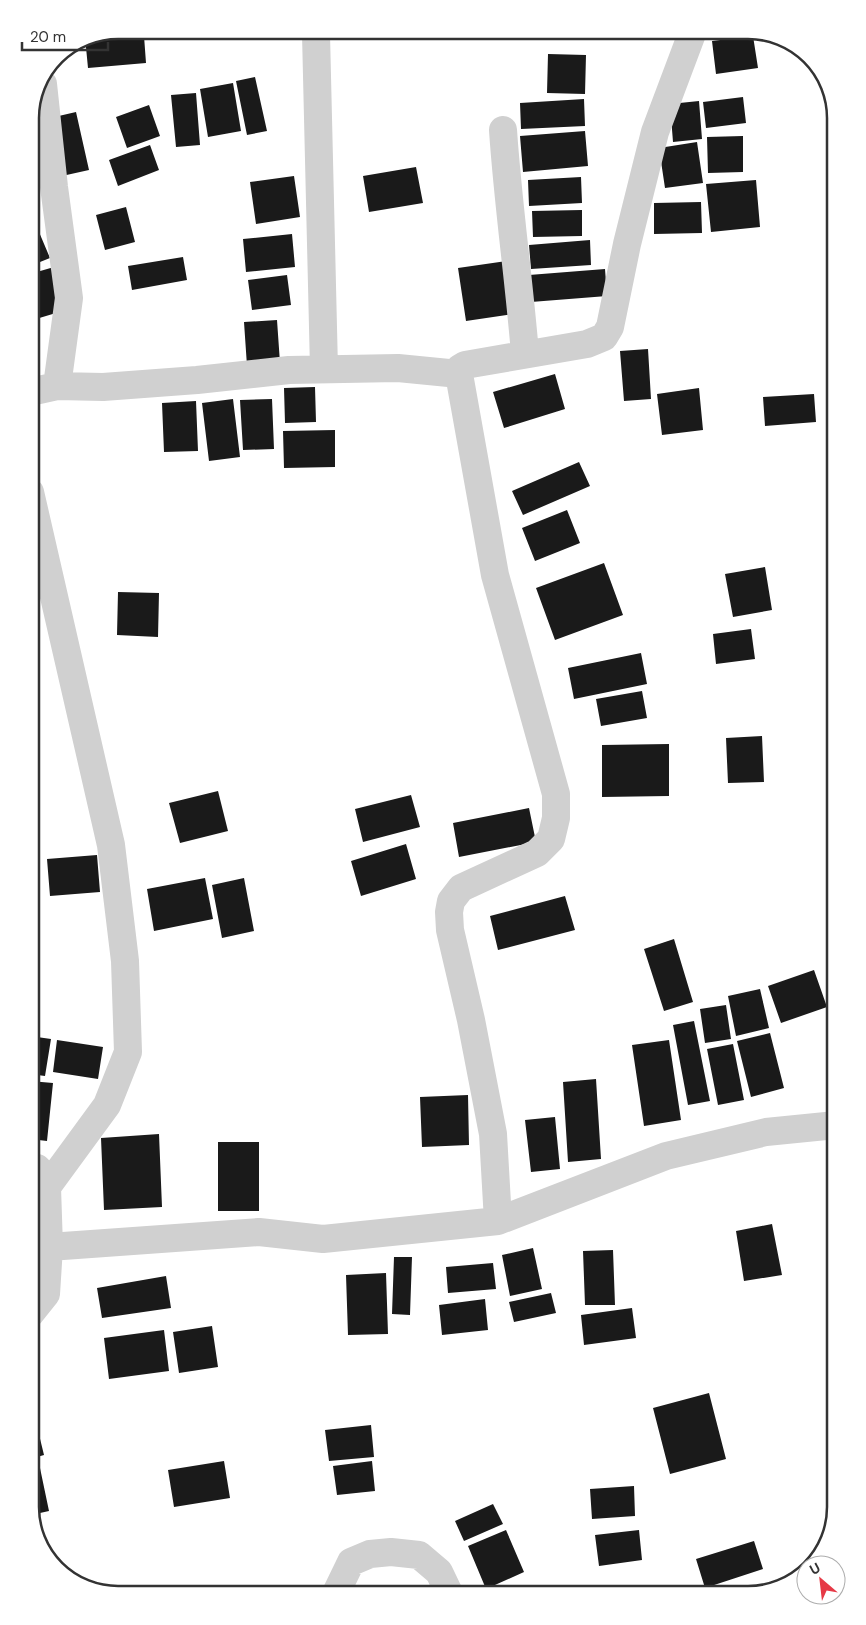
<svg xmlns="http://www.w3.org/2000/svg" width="866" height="1625" viewBox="0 0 866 1625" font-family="'DM Sans',sans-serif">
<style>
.building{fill:#1a1a1a}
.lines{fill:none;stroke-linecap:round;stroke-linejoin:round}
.minor{stroke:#d0d0d0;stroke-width:28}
.rim{fill:none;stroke:#333;stroke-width:2.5}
</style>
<rect width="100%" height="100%" fill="#fff"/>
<path class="building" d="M 144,36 L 146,63 L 88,68 L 85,37 Z
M 753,36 L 758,68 L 716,74 L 712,41 Z
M 548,54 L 586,55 L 585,94 L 547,93 Z
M 255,77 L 267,131 L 247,135 L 236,81 Z
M 233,83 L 241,131 L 208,137 L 200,89 Z
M 196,93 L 200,145 L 176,147 L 171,95 Z
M 743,97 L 746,123 L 706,128 L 703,102 Z
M 584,99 L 585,126 L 521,129 L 520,103 Z
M 699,101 L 702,139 L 673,142 L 670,104 Z
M 149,105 L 160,136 L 127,148 L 116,117 Z
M 76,112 L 89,170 L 62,176 L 50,118 Z
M 585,131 L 588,166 L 523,172 L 520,136 Z
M 743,136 L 743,172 L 708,173 L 707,137 Z
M 697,142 L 703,183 L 665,188 L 659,148 Z
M 150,145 L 159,170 L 118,186 L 109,160 Z
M 416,167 L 423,203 L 369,212 L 363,176 Z
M 294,176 L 300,217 L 256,224 L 250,182 Z
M 581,177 L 582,203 L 529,206 L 528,180 Z
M 756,180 L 760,227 L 711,232 L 706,184 Z
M 701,202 L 702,233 L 654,234 L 654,203 Z
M 126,207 L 135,242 L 105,250 L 96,215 Z
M 582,210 L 582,236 L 533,237 L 532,211 Z
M 30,212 L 37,227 L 30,230 Z
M 39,232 L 50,258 L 30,266 L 30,236 Z
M 292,234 L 295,267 L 246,272 L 243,239 Z
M 590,240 L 591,265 L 531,269 L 529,245 Z
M 183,257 L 187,280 L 132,290 L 128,266 Z
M 513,260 L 521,313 L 466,321 L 458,268 Z
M 54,267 L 66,310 L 36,319 L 30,300 L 30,274 Z
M 605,269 L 607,296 L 531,302 L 529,275 Z
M 287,275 L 291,305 L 252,310 L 248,280 Z
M 277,320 L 280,363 L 247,366 L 244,322 Z
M 648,349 L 651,399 L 624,401 L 620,351 Z
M 555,374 L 565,409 L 504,428 L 493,392 Z
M 315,387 L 316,422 L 285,423 L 284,388 Z
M 699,388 L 703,430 L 662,435 L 657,394 Z
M 814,394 L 816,422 L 765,426 L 763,397 Z
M 233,399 L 240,457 L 209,461 L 202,403 Z
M 272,399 L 274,449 L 243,450 L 240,400 Z
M 196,401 L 198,451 L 164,452 L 162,403 Z
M 335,430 L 335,467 L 284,468 L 283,431 Z
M 579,462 L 590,486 L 523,515 L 512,491 Z
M 567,510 L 580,543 L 535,561 L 522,528 Z
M 604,563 L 623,615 L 555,640 L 536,588 Z
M 765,567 L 772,610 L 733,617 L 725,574 Z
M 118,592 L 159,593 L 158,637 L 117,635 Z
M 751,629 L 755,659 L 716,664 L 713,634 Z
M 641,653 L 647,684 L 574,699 L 568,668 Z
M 642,691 L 647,718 L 601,726 L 596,699 Z
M 762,736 L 764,782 L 728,783 L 726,738 Z
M 669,744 L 669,796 L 602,797 L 602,745 Z
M 218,791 L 228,831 L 180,843 L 169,803 Z
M 411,795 L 420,827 L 363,842 L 355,809 Z
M 529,808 L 536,842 L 459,857 L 453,823 Z
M 406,844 L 416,879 L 361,896 L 351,861 Z
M 97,855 L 100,892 L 50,896 L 47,859 Z
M 205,878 L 213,919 L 154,931 L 147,889 Z
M 244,878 L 254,931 L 222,938 L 212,885 Z
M 565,896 L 575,930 L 498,950 L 490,916 Z
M 674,939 L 693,1002 L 664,1011 L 644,949 Z
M 814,970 L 827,1007 L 781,1023 L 768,986 Z
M 760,989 L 769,1028 L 736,1036 L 728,996 Z
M 726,1005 L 731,1039 L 705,1043 L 700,1009 Z
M 694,1021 L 710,1101 L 688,1105 L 673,1025 Z
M 770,1033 L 784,1088 L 751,1097 L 737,1041 Z
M 30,1036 L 51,1039 L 45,1076 L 30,1074 Z
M 57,1040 L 103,1047 L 98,1079 L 53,1072 Z
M 669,1040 L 681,1120 L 644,1126 L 632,1045 Z
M 733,1044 L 744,1100 L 718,1105 L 707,1049 Z
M 596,1079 L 601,1159 L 568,1162 L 563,1082 Z
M 30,1081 L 53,1083 L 47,1141 L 30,1139 Z
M 468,1095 L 469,1145 L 422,1147 L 420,1097 Z
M 555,1117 L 560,1169 L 531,1172 L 525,1120 Z
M 159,1134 L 162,1207 L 104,1210 L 101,1138 Z
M 218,1142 L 259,1142 L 259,1211 L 218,1211 Z
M 772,1224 L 782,1275 L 744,1281 L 736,1231 Z
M 533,1248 L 542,1289 L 510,1296 L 502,1255 Z
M 613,1250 L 615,1305 L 585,1305 L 583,1251 Z
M 394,1257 L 412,1257 L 410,1315 L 392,1314 Z
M 493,1263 L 496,1289 L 448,1293 L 446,1267 Z
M 386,1273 L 388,1334 L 348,1335 L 346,1275 Z
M 166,1276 L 171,1308 L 102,1318 L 97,1288 Z
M 551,1293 L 556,1313 L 514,1322 L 509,1302 Z
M 485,1299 L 488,1330 L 442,1335 L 439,1305 Z
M 632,1308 L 636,1338 L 584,1345 L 581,1315 Z
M 212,1326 L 218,1367 L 179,1373 L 173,1332 Z
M 164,1330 L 169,1371 L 109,1379 L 104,1338 Z
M 709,1393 L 726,1459 L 670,1474 L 653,1408 Z
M 33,1410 L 44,1455 L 30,1459 L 30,1411 Z
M 371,1425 L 374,1457 L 329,1461 L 325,1430 Z
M 224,1461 L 230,1498 L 174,1507 L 168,1470 Z
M 372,1461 L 375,1491 L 337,1495 L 333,1466 Z
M 40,1468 L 49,1511 L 31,1515 L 30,1507 L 30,1470 Z
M 634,1486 L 635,1516 L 592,1519 L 590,1489 Z
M 493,1504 L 503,1524 L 464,1541 L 455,1521 Z
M 506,1530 L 524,1572 L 486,1589 L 468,1546 Z
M 639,1530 L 642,1560 L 599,1566 L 595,1535 Z
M 754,1541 L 763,1569 L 705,1588 L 696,1559 Z"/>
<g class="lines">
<path class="minor" d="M 316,34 L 324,369
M 503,130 C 508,205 519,279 525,354
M 57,386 L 103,387 L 197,380 L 289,370 L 398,368 L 459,374
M 30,392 L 57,386 L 69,298 L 54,187 L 43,84
M 30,492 L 111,845 L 125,961 L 128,1052 L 107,1105 L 47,1187
M 498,1221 L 493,1134 L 471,1020 L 450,930 L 449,912 L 451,901 L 461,888 L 537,853 L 551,839 L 556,818 L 556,794 L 495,575 L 459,374 L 460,368 L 465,365 L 587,344 L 604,337 L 610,327 L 627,244 L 655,132 L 693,31
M 49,1247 L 259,1232 L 323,1239 L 498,1221 L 666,1156 L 766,1132 L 836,1125
M 30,1314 L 46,1294 L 49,1247 L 47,1187 L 43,1174 L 37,1168 L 30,1168
M 335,1595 L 351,1562 L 370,1554 L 391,1552 L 419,1555 L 439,1572 L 450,1595"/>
</g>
<path d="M0 0H866V1625H0ZM118 39H748A79 79 0 0 1 827 118V1507A79 79 0 0 1 748 1586H118A79 79 0 0 1 39 1507V118A79 79 0 0 1 118 39Z" fill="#fff" fill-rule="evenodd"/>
<path class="rim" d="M118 39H748A79 79 0 0 1 827 118V1507A79 79 0 0 1 748 1586H118A79 79 0 0 1 39 1507V118A79 79 0 0 1 118 39Z"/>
<g transform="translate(821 1580) rotate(332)"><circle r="24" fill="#ffffff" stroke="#adadad"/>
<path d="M0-4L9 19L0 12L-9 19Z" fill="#e63946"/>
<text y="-8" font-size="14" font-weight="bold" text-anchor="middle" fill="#333333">U</text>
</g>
<path d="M22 42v8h86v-8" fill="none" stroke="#333333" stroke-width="2.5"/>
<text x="30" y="42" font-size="15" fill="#333333" stroke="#ffffff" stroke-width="4" paint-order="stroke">20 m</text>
</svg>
